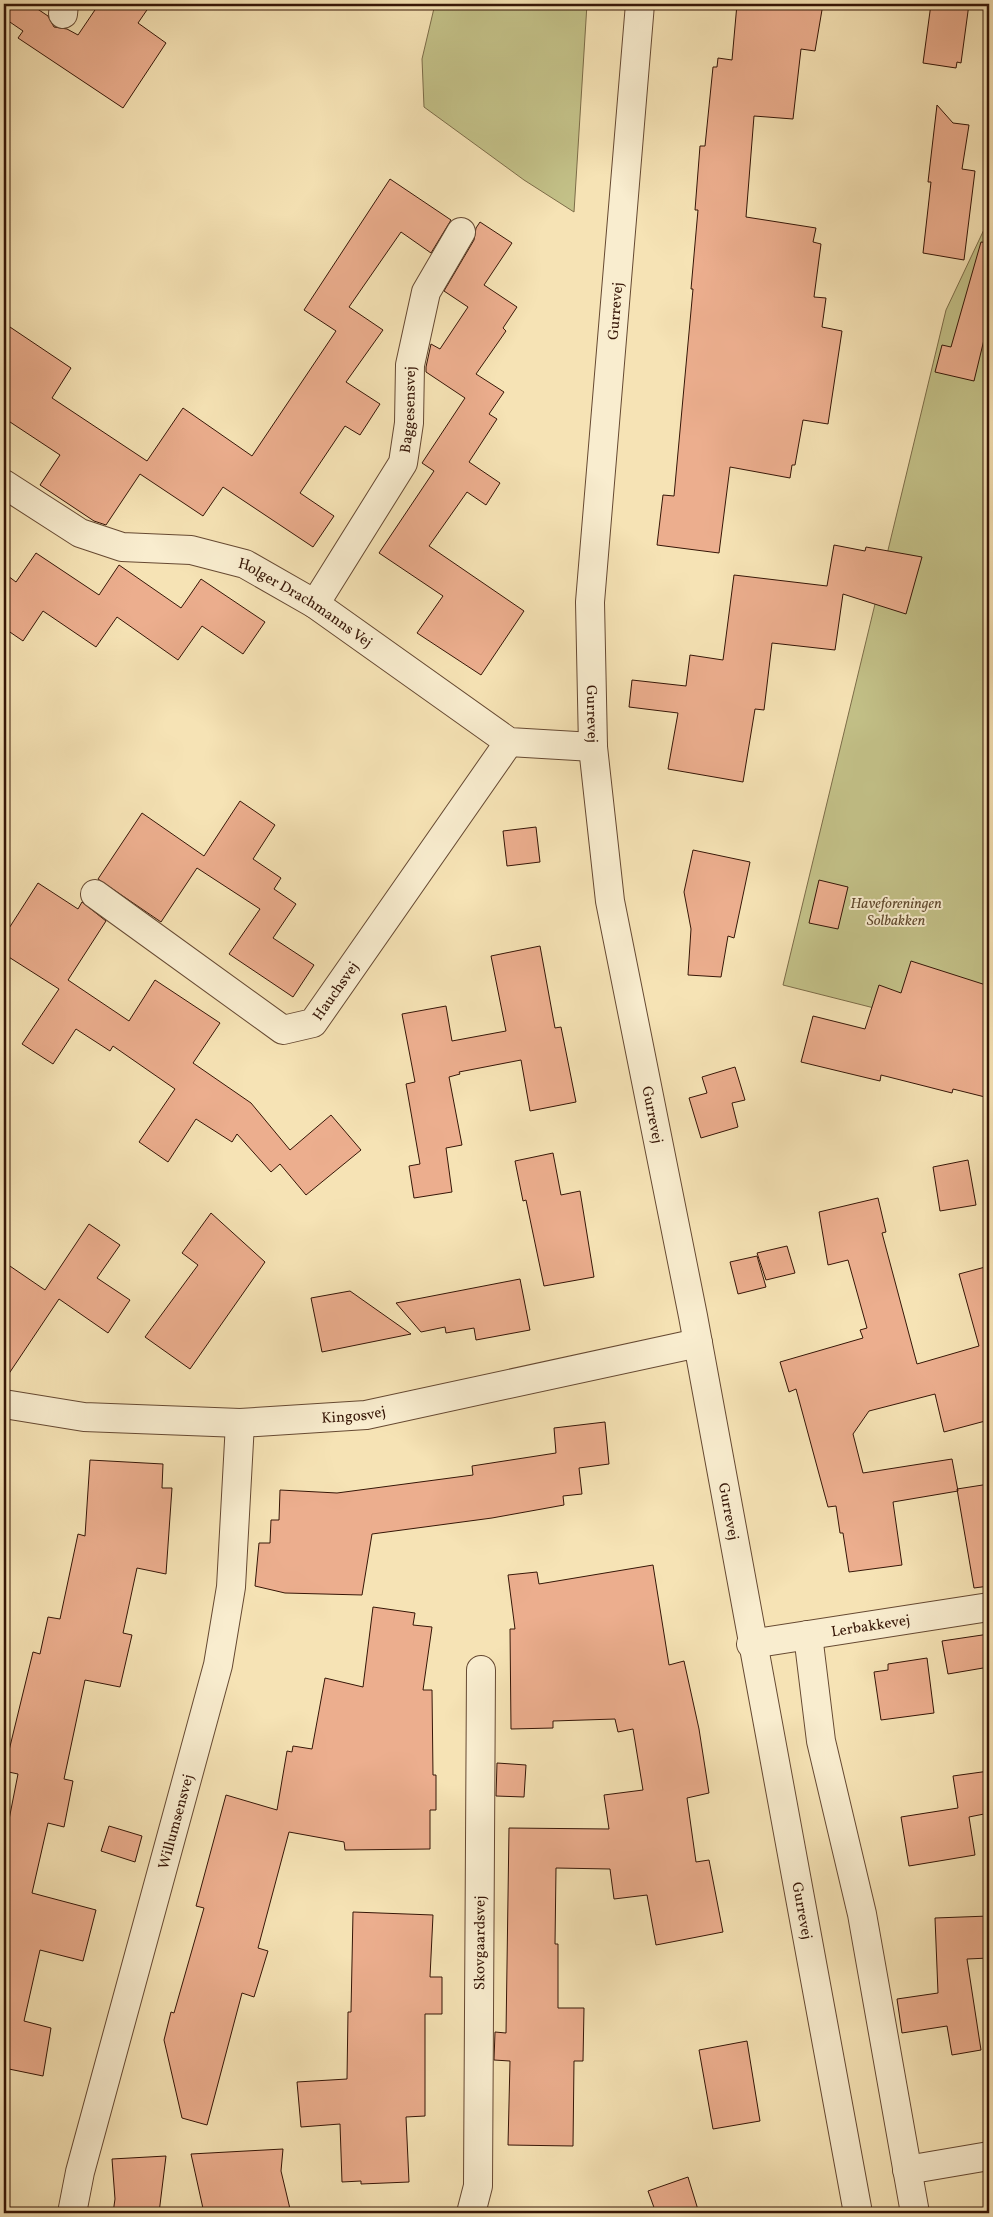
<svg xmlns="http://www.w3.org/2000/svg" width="993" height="2217" viewBox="0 0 993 2217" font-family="Vollkorn,serif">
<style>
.green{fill:#c3c188;stroke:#7c6c48}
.building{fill:#ecae8e;stroke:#361607}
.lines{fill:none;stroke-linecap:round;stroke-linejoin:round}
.minor-casing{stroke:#664932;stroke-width:30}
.minor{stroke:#f9edcf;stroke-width:28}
.labels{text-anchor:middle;stroke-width:4;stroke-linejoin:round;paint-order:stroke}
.street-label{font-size:15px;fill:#361607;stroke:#f9edcf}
.park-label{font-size:15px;font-style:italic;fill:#60492e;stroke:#f9edcf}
</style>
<rect width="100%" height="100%" fill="#f6e3b5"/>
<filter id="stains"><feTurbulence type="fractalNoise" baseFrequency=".004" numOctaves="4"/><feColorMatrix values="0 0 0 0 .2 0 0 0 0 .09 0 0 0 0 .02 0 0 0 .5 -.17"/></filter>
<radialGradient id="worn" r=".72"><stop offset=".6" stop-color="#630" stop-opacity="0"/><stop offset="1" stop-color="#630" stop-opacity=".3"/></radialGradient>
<path class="green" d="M 435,4 L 587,4 L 574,212 L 524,180 L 424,107 L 422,59 Z
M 989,219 L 989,1037 L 783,985 L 946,310 Z"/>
<path class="building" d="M 4,4 L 30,4 L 48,16 L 54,27 L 67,29 L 78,35 L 99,4 L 151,4 L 138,23 L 166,43 L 123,108 L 18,38 L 23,31 L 4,18 Z
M 737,4 L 823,4 L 815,51 L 801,49 L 793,119 L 754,116 L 746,217 L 816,228 L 813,242 L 821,244 L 814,297 L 826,298 L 822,327 L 842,331 L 828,424 L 803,420 L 795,465 L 792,465 L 790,478 L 730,467 L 719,553 L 657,545 L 663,495 L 674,496 L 693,289 L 691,289 L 698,210 L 695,210 L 700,146 L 705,146 L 713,67 L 717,67 L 718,58 L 732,60 Z
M 931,4 L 969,4 L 961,63 L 957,62 L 956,68 L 923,63 Z
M 937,105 L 953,123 L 969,125 L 962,169 L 975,171 L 964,260 L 923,253 L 931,182 L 928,182 Z
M 390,179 L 451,220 L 431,253 L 401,232 L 349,307 L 383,330 L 346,382 L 380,404 L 360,435 L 345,426 L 300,493 L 334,516 L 313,547 L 223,487 L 203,516 L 140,474 L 106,525 L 94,521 L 40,485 L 60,455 L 4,418 L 4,323 L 71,368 L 52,398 L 147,461 L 183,408 L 252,456 L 336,331 L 304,310 Z
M 480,222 L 512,243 L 484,285 L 517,307 L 503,328 L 506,331 L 476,374 L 504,392 L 489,414 L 497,419 L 469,462 L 500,483 L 486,505 L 467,492 L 429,546 L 524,611 L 481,675 L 417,633 L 443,596 L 379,553 L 434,471 L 422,463 L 465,398 L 426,372 L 426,367 L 431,344 L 440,349 L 468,307 L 444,291 L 474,240 L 476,228 Z
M 981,242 L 989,243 L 989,319 L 974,381 L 935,372 L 942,345 L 951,347 Z
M 834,545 L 865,551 L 866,547 L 922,557 L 906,614 L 843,594 L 835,650 L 772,643 L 764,710 L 755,709 L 743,782 L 668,769 L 678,713 L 629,707 L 632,680 L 686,686 L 690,655 L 723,660 L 734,575 L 827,586 Z
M 36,553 L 99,595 L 119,565 L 181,608 L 201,579 L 265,622 L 243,654 L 202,626 L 178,660 L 117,617 L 96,647 L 43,611 L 23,641 L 4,628 L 4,573 L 16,582 Z
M 240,801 L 275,825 L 253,859 L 281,878 L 274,889 L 296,904 L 273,938 L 314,965 L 293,997 L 229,954 L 260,909 L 197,868 L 161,922 L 98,879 L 142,813 L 204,856 Z
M 536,827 L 540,862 L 507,866 L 503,831 Z
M 693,850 L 750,862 L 734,938 L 728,936 L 721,977 L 688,975 L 691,929 L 684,892 Z
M 819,880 L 848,887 L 838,929 L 809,923 Z
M 38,883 L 78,909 L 82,902 L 106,921 L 68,980 L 129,1021 L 155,980 L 220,1023 L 193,1063 L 251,1103 L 290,1150 L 331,1115 L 361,1150 L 306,1195 L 280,1164 L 271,1172 L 237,1134 L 232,1142 L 196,1119 L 168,1162 L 139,1142 L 175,1089 L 113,1046 L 110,1051 L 76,1029 L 53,1064 L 22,1044 L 59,989 L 4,954 L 4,936 Z
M 540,946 L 555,1028 L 561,1027 L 576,1102 L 530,1111 L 521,1060 L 459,1072 L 460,1074 L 449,1077 L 462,1145 L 446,1148 L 452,1192 L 414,1198 L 409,1166 L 420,1164 L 406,1084 L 415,1082 L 402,1014 L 446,1006 L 452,1041 L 506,1031 L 491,956 Z
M 911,961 L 989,986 L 989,1098 L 953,1089 L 952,1093 L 881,1075 L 880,1081 L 801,1062 L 813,1016 L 865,1029 L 879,985 L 901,993 Z
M 735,1067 L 745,1100 L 732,1103 L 738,1127 L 701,1138 L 689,1098 L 707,1093 L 702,1077 Z
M 553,1153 L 561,1195 L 580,1191 L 594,1277 L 544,1286 L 526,1200 L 523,1201 L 515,1161 Z
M 968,1160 L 976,1205 L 940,1211 L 933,1167 Z
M 878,1198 L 886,1232 L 882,1233 L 917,1364 L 979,1346 L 959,1274 L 989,1266 L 989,1352 L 987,1353 L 989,1361 L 989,1420 L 944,1432 L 935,1394 L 869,1411 L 853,1434 L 863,1473 L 952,1459 L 958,1491 L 893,1502 L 902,1565 L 849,1572 L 843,1533 L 840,1533 L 836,1506 L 828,1507 L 796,1389 L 789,1392 L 780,1362 L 863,1338 L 860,1330 L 867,1328 L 848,1260 L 828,1265 L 819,1212 Z
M 211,1213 L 265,1262 L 190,1369 L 145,1337 L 198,1265 L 182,1253 Z
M 89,1224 L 120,1245 L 97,1278 L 130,1300 L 108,1333 L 59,1299 L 4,1381 L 4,1262 L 45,1290 Z
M 787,1246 L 795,1273 L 766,1280 L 757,1253 Z
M 757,1256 L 766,1287 L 738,1294 L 730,1262 Z
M 520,1279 L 530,1330 L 476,1340 L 474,1328 L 446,1333 L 445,1327 L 421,1332 L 396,1303 Z
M 350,1291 L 411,1334 L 322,1352 L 311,1298 Z
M 605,1422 L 609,1464 L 579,1468 L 582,1494 L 563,1496 L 564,1505 L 492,1518 L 372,1534 L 362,1595 L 285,1593 L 255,1586 L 259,1543 L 270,1543 L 271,1520 L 279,1520 L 280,1490 L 337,1493 L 473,1475 L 472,1466 L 556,1453 L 554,1428 Z
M 90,1460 L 163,1464 L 162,1488 L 172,1488 L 166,1574 L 137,1568 L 123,1633 L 132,1635 L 120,1687 L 85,1680 L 64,1779 L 73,1781 L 64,1827 L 48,1823 L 32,1893 L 96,1910 L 83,1961 L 40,1950 L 24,2021 L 51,2028 L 43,2076 L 4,2068 L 4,1845 L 18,1774 L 4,1771 L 33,1652 L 40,1654 L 48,1617 L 60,1619 L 78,1534 L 85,1536 Z
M 989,1484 L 989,1586 L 974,1588 L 957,1489 Z
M 653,1565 L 669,1665 L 684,1661 L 699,1729 L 709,1793 L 687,1798 L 696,1862 L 709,1860 L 723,1932 L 656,1945 L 647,1895 L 614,1899 L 610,1869 L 556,1868 L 555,1944 L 558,1944 L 558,2008 L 584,2008 L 583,2061 L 574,2061 L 573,2146 L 508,2145 L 510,2061 L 494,2060 L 495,2032 L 506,2033 L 509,1828 L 609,1829 L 604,1795 L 643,1790 L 633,1729 L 618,1732 L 615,1719 L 553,1721 L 553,1728 L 511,1729 L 510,1629 L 515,1629 L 508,1575 L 537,1572 L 539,1584 Z
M 373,1607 L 415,1613 L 413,1625 L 432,1627 L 423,1690 L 432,1690 L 433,1775 L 436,1775 L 436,1810 L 430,1810 L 430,1849 L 345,1850 L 344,1842 L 289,1832 L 258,1948 L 268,1951 L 254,1997 L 242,1993 L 207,2125 L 182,2118 L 164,2040 L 171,2012 L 174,2013 L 204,1908 L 196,1906 L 226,1795 L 277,1810 L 287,1751 L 292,1752 L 293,1746 L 312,1749 L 325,1678 L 363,1687 Z
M 989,1634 L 989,1667 L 948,1674 L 942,1641 Z
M 927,1658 L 934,1713 L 881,1720 L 874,1672 L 888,1670 L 888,1664 Z
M 497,1763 L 526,1765 L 524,1797 L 496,1796 Z
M 989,1771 L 989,1813 L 969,1817 L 975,1855 L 909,1866 L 901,1817 L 958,1808 L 953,1776 Z
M 109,1826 L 142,1836 L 135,1862 L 101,1851 Z
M 353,1912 L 433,1915 L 430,1977 L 442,1977 L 442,2014 L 425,2014 L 425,2116 L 406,2117 L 409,2182 L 361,2184 L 361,2181 L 342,2182 L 340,2124 L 301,2127 L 297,2082 L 347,2079 L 348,2012 L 351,2012 Z
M 989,1916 L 989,1958 L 967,1959 L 981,2050 L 952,2055 L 947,2026 L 902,2033 L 897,1999 L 938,1993 L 935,1918 Z
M 747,2041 L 760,2121 L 713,2129 L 699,2050 Z
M 283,2149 L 281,2171 L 291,2213 L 204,2213 L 191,2154 Z
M 166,2156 L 159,2213 L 113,2213 L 115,2199 L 112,2159 Z
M 688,2177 L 699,2213 L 656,2213 L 648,2191 Z"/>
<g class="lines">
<defs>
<g id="minor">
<path id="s1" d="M 640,4 L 590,602 L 593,747 L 610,901 L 693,1316 L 858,2213"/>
<path d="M 63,14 L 64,4"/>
<path id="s2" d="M 4,484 L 80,533 L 122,547 L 191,550 L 245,564 L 315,604 L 509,742 L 593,747"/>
<path id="s3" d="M 315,604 L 403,463 L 409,423 L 410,365 L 426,292 L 461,232"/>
<path id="s4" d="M 95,894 L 283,1030 L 313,1023 L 509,742"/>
<path id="s5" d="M 4,1404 L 84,1417 L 240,1423 L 366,1415 L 698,1343"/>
<path d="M 808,1635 L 821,1741 L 862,1914 L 915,2213"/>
<path id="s6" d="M 751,1644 L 989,1607"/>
<path d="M 907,2170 L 989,2156"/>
<path id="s7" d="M 72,2213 L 80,2172 L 218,1665 L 231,1587 L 240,1423"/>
<path id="s8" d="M 471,2213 L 478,2186 L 481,1670"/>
</g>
</defs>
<use href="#minor" class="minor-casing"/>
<use href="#minor" class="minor"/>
</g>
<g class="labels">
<g class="street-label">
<text transform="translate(615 311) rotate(-85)" y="5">Gurrevej</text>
<text dy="5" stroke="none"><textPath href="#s3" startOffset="220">Baggesensvej</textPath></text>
<text dy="5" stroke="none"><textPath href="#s2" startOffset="331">Holger Drachmanns Vej</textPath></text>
<text dy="5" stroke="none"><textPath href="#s1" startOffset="712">Gurrevej</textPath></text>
<text dy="5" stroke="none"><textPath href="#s4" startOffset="302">Hauchsvej</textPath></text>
<text dy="5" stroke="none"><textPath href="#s1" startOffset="1118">Gurrevej</textPath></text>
<text dy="5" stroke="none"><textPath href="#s5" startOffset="351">Kingosvej</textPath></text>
<text dy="5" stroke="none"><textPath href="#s1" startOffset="1522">Gurrevej</textPath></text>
<text dy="5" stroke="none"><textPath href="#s6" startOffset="121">Lerbakkevej</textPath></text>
<text dy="5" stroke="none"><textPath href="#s7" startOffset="405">Willumsensvej</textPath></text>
<text dy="5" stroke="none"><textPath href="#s1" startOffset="1928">Gurrevej</textPath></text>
<text dy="5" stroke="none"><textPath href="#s8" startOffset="271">Skovgaardsvej</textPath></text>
</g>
<g class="park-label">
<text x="896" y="908">Haveforeningen<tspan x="896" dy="17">Solbakken</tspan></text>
</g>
</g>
<rect width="993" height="2217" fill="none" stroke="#f6e3b5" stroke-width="20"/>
<rect x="5" y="5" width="983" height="2207" fill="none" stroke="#361607" stroke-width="2.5"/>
<rect x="10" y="10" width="973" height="2197" fill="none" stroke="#361607"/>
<rect width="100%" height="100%" filter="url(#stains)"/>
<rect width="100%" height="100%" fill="url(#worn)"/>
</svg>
